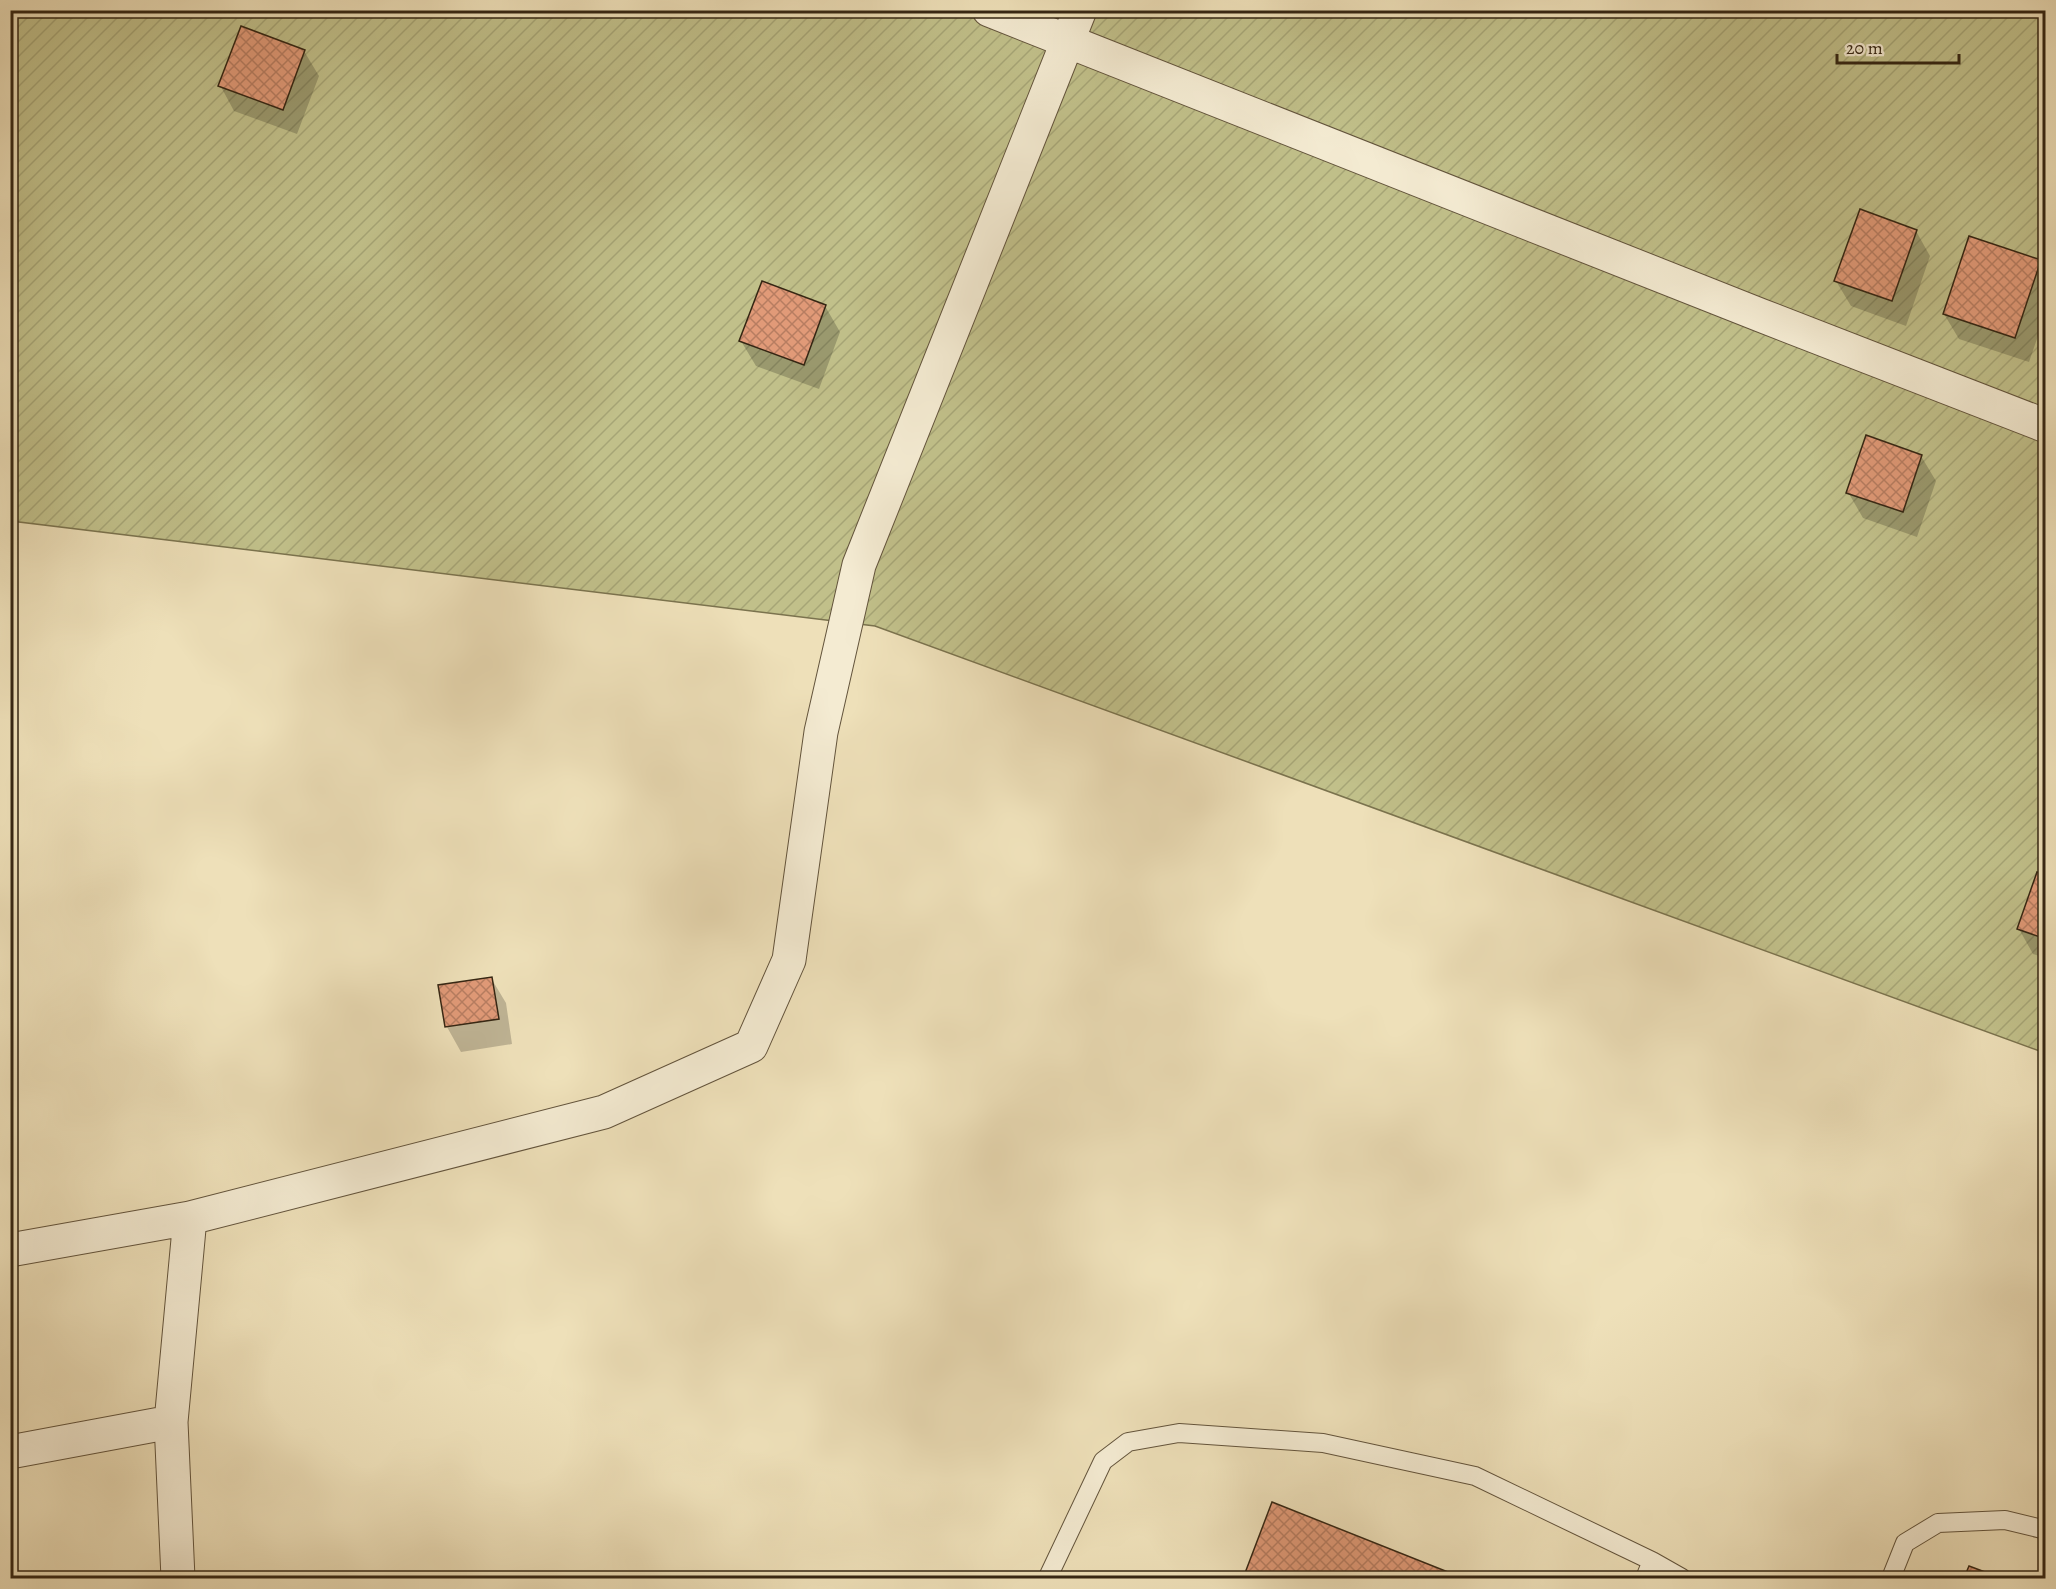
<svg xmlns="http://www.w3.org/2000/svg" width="2056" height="1589" viewBox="0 0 2056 1589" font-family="Alegreya,serif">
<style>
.garden{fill:url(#garden-furrows);stroke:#7b734e;stroke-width:1.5}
.shadow{fill:#0003}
.building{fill:url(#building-cross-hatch);stroke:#352613;stroke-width:1.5}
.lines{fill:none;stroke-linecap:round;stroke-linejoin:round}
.lane-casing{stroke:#63543c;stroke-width:20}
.street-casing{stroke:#63543c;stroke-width:35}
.lane{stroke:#f4ebd2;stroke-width:18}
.street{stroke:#f4ebd2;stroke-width:33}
</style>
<defs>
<pattern id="garden-furrows" width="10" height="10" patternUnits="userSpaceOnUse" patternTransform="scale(1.5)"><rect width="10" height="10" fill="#c1c08a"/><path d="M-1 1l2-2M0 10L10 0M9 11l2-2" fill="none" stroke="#a6a576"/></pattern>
<pattern id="building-cross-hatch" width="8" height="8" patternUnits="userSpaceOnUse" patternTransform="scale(1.5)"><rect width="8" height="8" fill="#e19a78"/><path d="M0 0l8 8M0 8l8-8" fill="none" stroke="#b77d61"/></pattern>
</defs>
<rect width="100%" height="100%" fill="#eee0b9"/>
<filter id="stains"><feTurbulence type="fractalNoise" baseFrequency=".00333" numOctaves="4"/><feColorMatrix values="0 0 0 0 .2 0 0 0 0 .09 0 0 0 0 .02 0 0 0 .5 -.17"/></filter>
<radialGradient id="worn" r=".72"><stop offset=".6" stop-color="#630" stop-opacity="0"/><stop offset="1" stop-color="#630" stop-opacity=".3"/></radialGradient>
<path class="garden" d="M 11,11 L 2045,11 L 2045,1053 L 875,626 L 11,521 Z"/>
<path class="shadow" d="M 304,51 L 319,76 L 297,134 L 234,111 L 220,85 Z
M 1916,231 L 1930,256 L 1906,326 L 1851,306 L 1836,281 Z
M 2040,262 L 2046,272 L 2046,313 L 2029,362 L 1959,339 L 1944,314 Z
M 825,306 L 840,332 L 819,389 L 756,366 L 741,341 Z
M 1921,456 L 1936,481 L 1917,537 L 1863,518 L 1848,492 Z
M 2046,876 L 2046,958 L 2033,954 L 2019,929 Z
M 491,978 L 506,1003 L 512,1044 L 461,1052 L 447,1027 L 440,986 Z
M 1273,1504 L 1459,1578 L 1250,1578 L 1246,1572 Z"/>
<path class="building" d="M 241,26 L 305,50 L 283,110 L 218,86 Z
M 1860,209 L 1917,230 L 1892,301 L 1834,281 Z
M 1969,236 L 2041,260 L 2015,338 L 1943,314 Z
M 762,281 L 826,305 L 804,365 L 739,341 Z
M 1866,435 L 1922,455 L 1903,512 L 1846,493 Z
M 2037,872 L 2046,875 L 2046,939 L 2017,929 Z
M 492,977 L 499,1019 L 445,1027 L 438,985 Z
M 1272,1502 L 1463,1578 L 1259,1578 L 1245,1573 Z
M 1969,1566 L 2001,1578 L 1964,1578 Z"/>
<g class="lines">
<defs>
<path id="lane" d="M 1048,1577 L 1103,1461 L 1128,1442 L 1179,1433 L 1323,1443 L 1475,1476 L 1652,1561 L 1682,1578
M 1645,1578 L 1652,1561
M 1891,1578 L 1905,1543 L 1938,1523 L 2005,1520 L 2046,1530"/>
<path id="street" d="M 989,10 L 1760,315 L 2046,426
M 10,1250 L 190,1218 L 604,1112 L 751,1046 L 789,960 L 821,732 L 859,565 L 1080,10
M 10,1452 L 171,1422
M 178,1578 L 171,1422 L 190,1218"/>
</defs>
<use href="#lane" class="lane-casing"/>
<use href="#street" class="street-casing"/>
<use href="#lane" class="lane"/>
<use href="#street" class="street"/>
</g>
<rect width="2056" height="1589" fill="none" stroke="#eee0b9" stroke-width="36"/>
<rect x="12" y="12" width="2032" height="1565" fill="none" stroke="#352613" stroke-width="3"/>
<rect x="18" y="18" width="2020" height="1553" fill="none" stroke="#352613" stroke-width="1.5"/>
<path d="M1837 54v9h122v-9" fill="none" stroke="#352613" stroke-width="3"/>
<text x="1846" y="54" font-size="18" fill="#352613" stroke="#f4ebd2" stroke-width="4.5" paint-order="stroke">20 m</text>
<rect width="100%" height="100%" filter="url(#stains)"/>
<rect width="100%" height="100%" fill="url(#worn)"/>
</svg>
